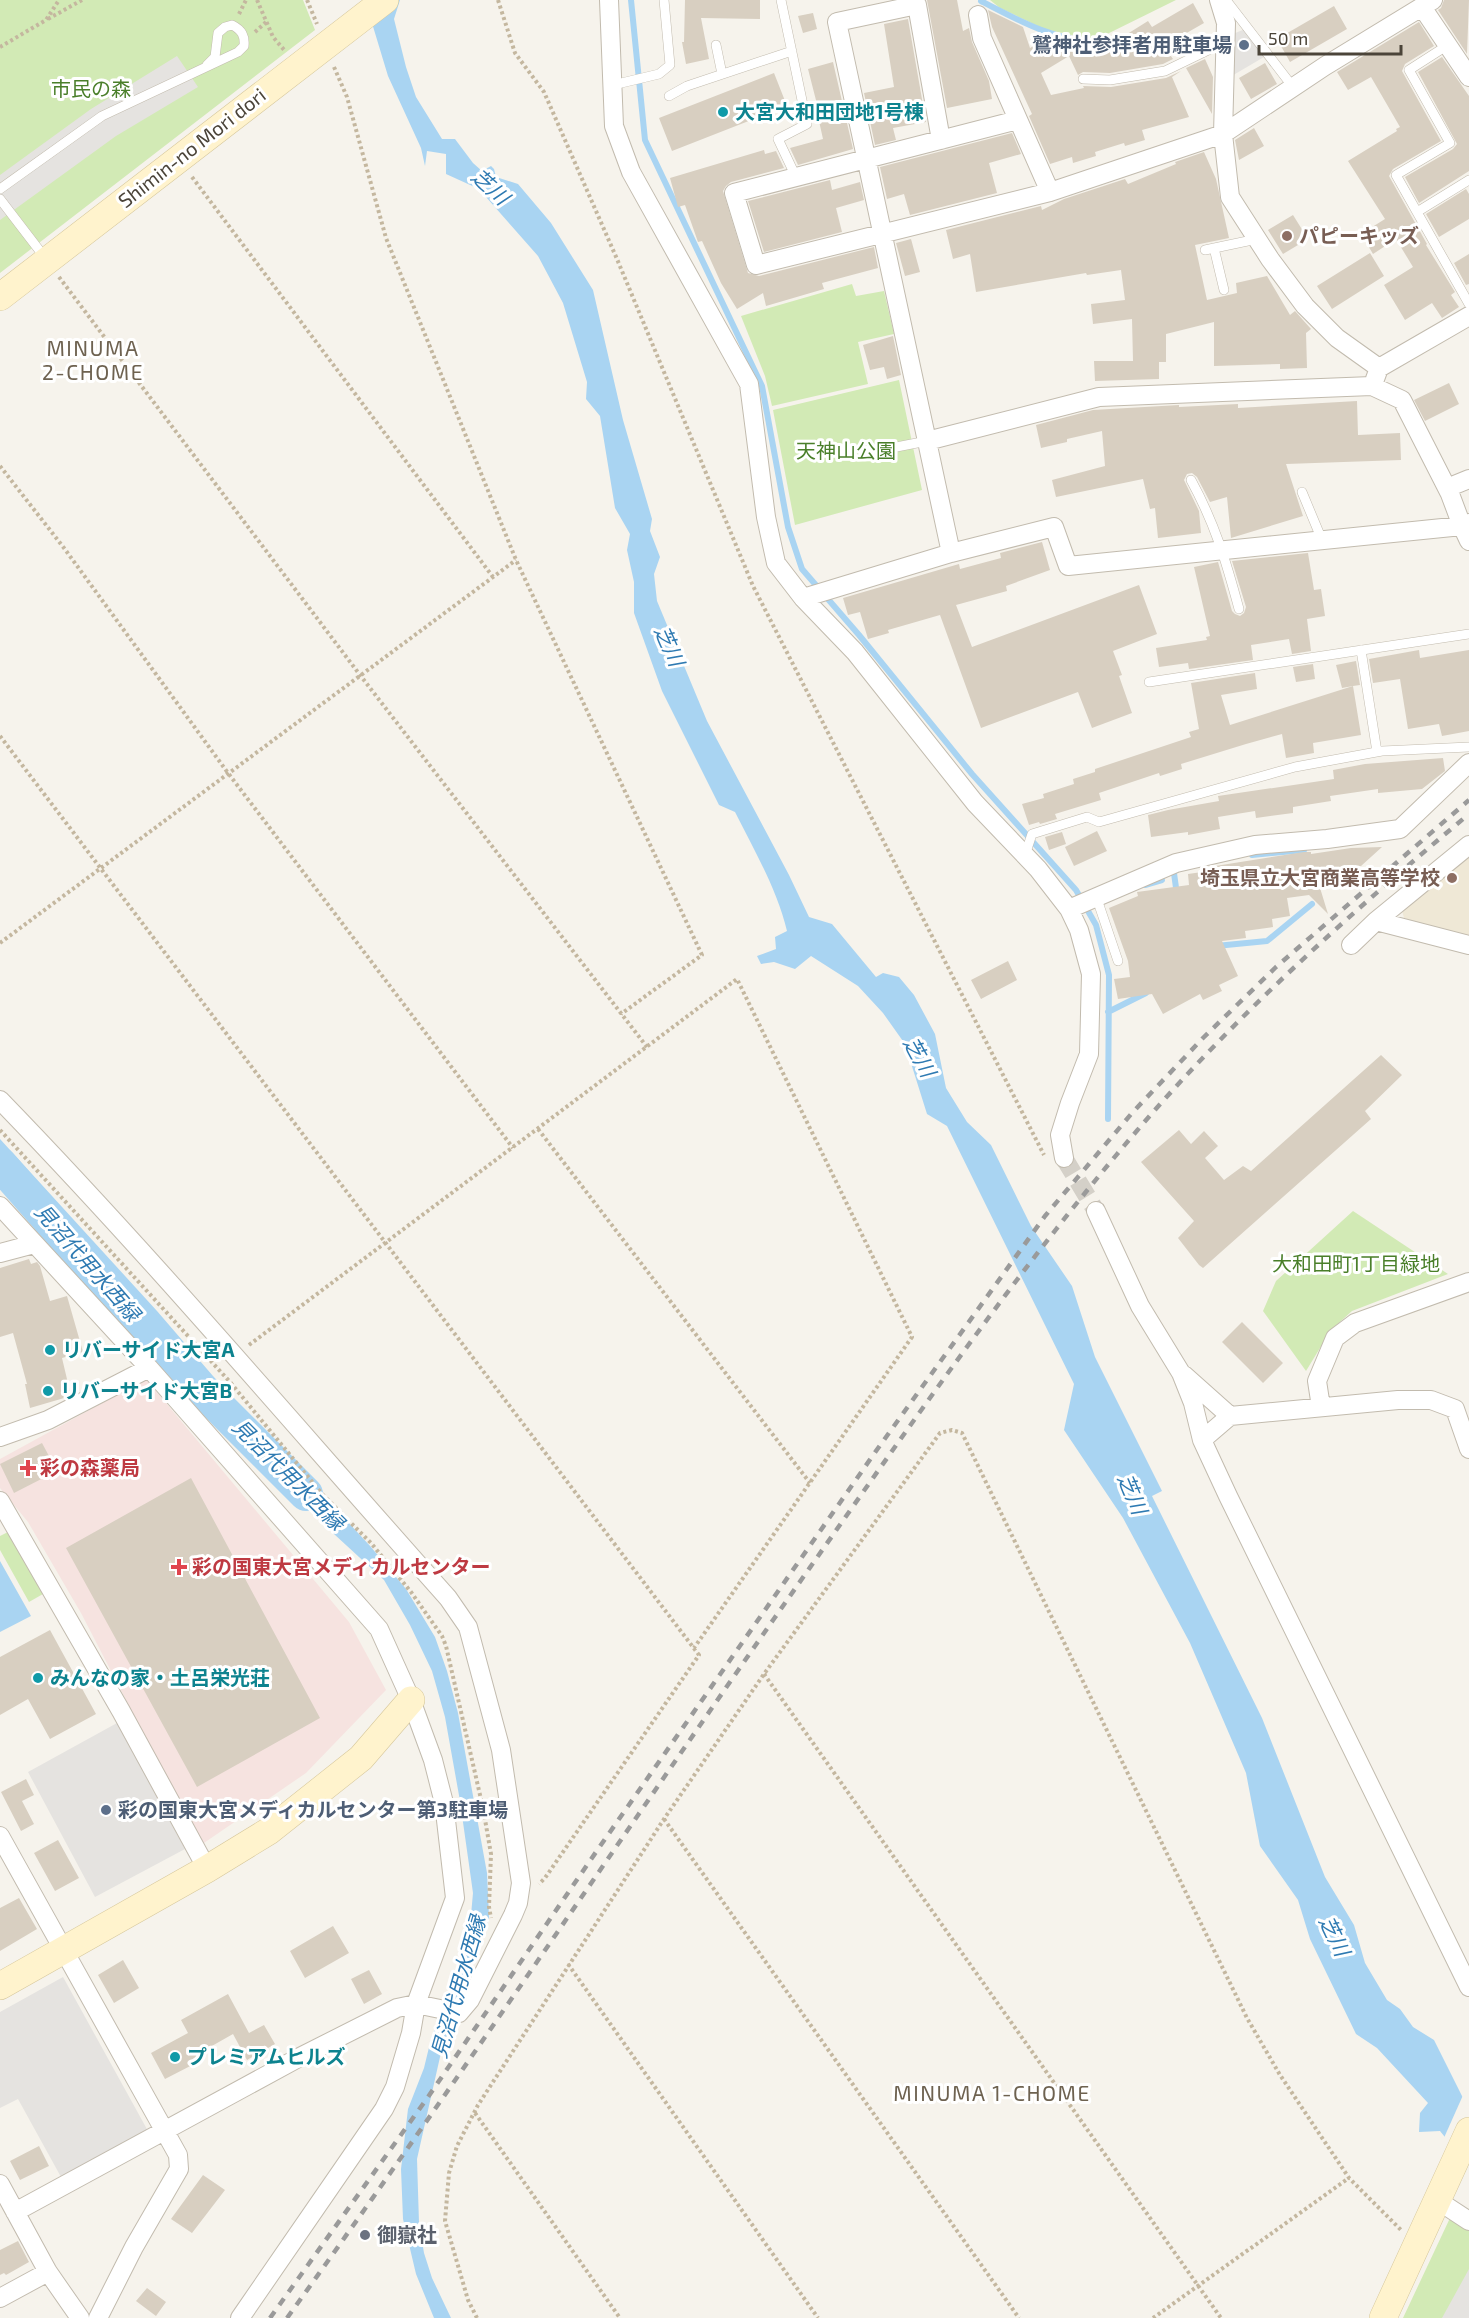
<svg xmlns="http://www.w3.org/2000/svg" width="1469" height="2318" viewBox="0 0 1469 2318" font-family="'Exo 2','Noto Sans JP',sans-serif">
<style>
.education{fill:#efe8d6}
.medical{fill:#f6e3e0}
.green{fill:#d2eab5}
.parking{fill:#e5e3e0}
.water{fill:#a9d4f2}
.pier{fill:#f6f3ec}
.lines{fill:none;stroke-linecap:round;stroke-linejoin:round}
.stream{stroke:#a9d4f2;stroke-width:6}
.river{stroke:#a9d4f2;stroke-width:34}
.building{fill:#d8cfc1}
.street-tunnel{stroke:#d4d0c8;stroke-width:18;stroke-dasharray:18 9;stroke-linecap:butt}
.lane-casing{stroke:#c2bbae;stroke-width:10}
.street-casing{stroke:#c2bbae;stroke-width:20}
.secondary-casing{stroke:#d6c79b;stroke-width:28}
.path{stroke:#c4b79f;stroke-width:4;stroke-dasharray:3 3;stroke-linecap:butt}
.lane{stroke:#fff;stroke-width:9}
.street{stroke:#fff;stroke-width:18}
.secondary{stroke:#fff3cd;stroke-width:27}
.rail{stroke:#9a9a9a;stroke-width:4.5;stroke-dasharray:8 8;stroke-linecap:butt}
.service-dot{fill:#5c6f8a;stroke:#fff;stroke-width:2}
.culture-dot{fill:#0f9aa8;stroke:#fff;stroke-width:2}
.education-dot{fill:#8d6e63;stroke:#fff;stroke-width:2}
.health-dot{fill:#e0444e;stroke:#fff;stroke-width:2}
.worship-dot{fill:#6b7280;stroke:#fff;stroke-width:2}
.labels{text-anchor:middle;stroke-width:6;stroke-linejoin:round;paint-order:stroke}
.service-label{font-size:20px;font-weight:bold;fill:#4e5e75;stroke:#fff;text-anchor:end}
.park-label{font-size:20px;fill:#4a7f2a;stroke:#fff}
.culture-label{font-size:20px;font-weight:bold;fill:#0d838f;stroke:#fff;text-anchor:start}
.street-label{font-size:20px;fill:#4b4439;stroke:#fff}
.education-label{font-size:20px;font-weight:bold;fill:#785e54;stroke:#fff;text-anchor:start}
.health-label{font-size:20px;font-weight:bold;fill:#be3a42;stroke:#fff;text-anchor:start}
.worship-label{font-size:20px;font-weight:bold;fill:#5b616d;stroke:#fff;text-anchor:start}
.water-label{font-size:21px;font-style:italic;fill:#2e7ab2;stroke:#fff}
.neighbourhood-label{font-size:21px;letter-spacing:1.5px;fill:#6e6250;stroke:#fff}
</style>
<rect width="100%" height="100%" fill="#f6f3ec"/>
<path class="education" d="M 1469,850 L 1469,938 L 1404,918 L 1401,907 Z"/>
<path class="medical" d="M 146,1379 L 349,1622 L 386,1690 L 306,1773 L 201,1845 L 81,1613 L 28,1522 L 0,1488 L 0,1459 Z"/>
<path class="green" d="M 0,0 L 303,0 L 315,30 L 0,273 Z
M 990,0 L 1176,0 L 1095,40 L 1044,29 L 1000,8 Z
M 852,284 L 856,296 L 884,291 L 894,334 L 858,342 L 868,384 L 772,406 L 765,376 L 741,316 Z
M 899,380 L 922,490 L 795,525 L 773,410 Z
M 1353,1211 L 1448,1274 L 1352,1311 L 1331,1330 L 1306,1371 L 1263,1311 L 1276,1281 Z
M 8,1532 L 43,1594 L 29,1602 L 0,1550 L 0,1536 Z
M 1450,2218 L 1469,2230 L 1469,2318 L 1403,2318 Z"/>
<path class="parking" d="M 1245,29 L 1264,57 L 1230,77 L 1233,34 Z
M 177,56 L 198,87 L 116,136 L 0,220 L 0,175 L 91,109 Z
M 117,1723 L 185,1849 L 95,1897 L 28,1772 Z
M 63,1977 L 148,2131 L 61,2177 L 18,2099 L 0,2108 L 0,2012 Z
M 1469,2269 L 1469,2318 L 1442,2318 Z"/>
<path class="water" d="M 365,0 L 400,0 L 394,19 L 406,67 L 416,97 L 442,139 L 455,139 L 473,163 L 482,171 L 491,166 L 494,169 L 496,177 L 518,184 L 551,223 L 593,290 L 623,420 L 652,519 L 650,531 L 660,557 L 654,574 L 657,601 L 707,721 L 789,875 L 809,917 L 832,924 L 876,977 L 883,973 L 899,977 L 914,995 L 935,1034 L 946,1088 L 967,1122 L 991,1145 L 1031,1226 L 1072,1286 L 1095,1357 L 1162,1491 L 1152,1496 L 1262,1718 L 1325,1877 L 1354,1925 L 1365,1963 L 1387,2000 L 1400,2009 L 1413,2027 L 1434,2040 L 1469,2110 L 1469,2167 L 1440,2131 L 1419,2132 L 1420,2113 L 1428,2103 L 1377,2048 L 1356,2034 L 1310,1939 L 1298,1900 L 1260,1846 L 1246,1773 L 1190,1643 L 1123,1518 L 1064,1430 L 1074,1384 L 947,1126 L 927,1114 L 905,1044 L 883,1013 L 858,986 L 811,956 L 795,969 L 774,962 L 761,964 L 757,956 L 776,949 L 775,937 L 787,931 C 777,889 754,850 735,812 L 719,805 L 662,691 L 634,613 L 634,582 L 627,550 L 630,534 L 615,508 L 600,416 L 586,399 L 587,382 L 563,303 L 538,256 L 479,189 L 446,174 L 446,154 L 427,151 L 425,166 L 421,148 L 388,76 Z
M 0,1139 L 157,1311 L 213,1376 L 371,1547 L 406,1589 L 435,1637 L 447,1671 L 458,1713 L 487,1873 L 489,1917 L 484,1936 L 462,1986 L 440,2057 L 417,2159 L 419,2223 L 424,2253 L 432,2278 L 451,2318 L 434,2318 L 416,2274 L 403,2219 L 401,2169 L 408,2109 L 424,2068 L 432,2035 L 457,1988 L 469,1937 L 473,1893 L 460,1801 L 445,1717 L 432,1671 L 410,1625 L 384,1580 L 334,1534 L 283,1480 L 273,1460 L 262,1451 L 262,1444 L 211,1393 L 203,1382 L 178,1358 L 180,1354 L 166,1344 L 143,1316 L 49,1216 L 24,1199 L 0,1170 Z
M 0,1561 L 31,1616 L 0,1632 Z"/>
<path class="pier" d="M 1464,2093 L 1469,2104 L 1469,2170 L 1443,2140 Z"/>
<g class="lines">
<path class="stream" d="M 631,0 L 645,140 L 762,386 L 788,527 L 802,569 L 859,635 L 972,774 L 1076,890 L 1096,925 L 1109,975 L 1108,1119
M 981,1 C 1021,22 1056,41 1103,43
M 1252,855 L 1304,850
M 1173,866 L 1177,895
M 1145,885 L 1162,880
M 1216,946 L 1267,941 L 1312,904
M 1108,1012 L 1146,993"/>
<path class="river" d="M 0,1164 L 174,1362 L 306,1494"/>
</g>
<path class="building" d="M 685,0 L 760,0 L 760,19 L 701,18 L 709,59 L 686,64 L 682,42 L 684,42 Z
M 927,0 L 957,0 L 963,31 L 969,28 L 972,42 L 989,81 L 992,99 L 947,108 Z
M 1444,0 L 1469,0 L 1467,54 L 1438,10 L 1441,8 Z
M 1193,3 L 1204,23 L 1164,46 L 1173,59 L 1163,64 L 1110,73 L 1083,72 L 1078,75 L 1069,56 L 1041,73 L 1051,95 L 1084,88 L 1083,86 L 1111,87 L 1166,78 L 1181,71 L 1172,77 L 1189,117 L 1142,130 L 1145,140 L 1125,146 L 1124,143 L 1095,152 L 1096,156 L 1073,163 L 1072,157 L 1050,164 L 1029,116 L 1032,114 L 992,27 L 988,10 L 1023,27 L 1030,48 L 1050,37 L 1056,48 L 1099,46 L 1124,36 L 1148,21 L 1152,27 Z
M 1334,6 L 1347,29 L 1290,62 L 1277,39 Z
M 813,13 L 817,29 L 803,33 L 798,16 Z
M 908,19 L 926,122 L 893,128 L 896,140 L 875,145 L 864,93 L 894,87 L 884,24 Z
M 1419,22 L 1434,46 L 1405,64 L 1402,71 L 1441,141 L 1393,169 L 1389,176 L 1427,244 L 1426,245 L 1455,292 L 1451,295 L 1459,307 L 1442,318 L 1432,303 L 1405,320 L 1384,285 L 1413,267 L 1396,239 L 1373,254 L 1361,234 L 1385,219 L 1348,161 L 1397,131 L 1396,129 L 1400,127 L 1371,77 L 1348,90 L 1337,72 Z
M 1442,57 L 1469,96 L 1469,171 L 1419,203 L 1405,177 L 1453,149 L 1457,144 L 1418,72 Z
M 1205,59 L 1213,77 L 1212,114 L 1186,68 Z
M 833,62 L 853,149 L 798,165 L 790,148 L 823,139 L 817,112 L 819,112 L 808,69 Z
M 1265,63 L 1277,84 L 1251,99 L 1239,78 Z
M 774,73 L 787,106 L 672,151 L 659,118 Z
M 1254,128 L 1264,146 L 1239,160 L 1235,140 Z
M 1012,133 L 1021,154 L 989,163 L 997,193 L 910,215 L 904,194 L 887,199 L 880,167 Z
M 764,150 L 765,154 L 776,151 L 784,168 L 731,182 L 726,186 L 723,191 L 748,273 L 759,276 L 874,247 L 878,268 L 822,283 L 824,289 L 766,306 L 763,293 L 737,309 L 721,283 L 702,241 L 698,242 L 685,205 L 678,207 L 670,178 Z
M 1204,152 L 1216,179 L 1229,238 L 1195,245 L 1207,300 L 1237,293 L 1236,283 L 1267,276 L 1290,315 L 1295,311 L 1311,329 L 1306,333 L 1307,368 L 1280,369 L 1280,364 L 1214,366 L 1214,322 L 1166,334 L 1166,362 L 1159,362 L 1159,379 L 1095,381 L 1094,361 L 1133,361 L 1132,319 L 1093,324 L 1091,304 L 1125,300 L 1121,270 L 1087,275 L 1086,273 L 976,292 L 970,254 L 953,259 L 946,230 L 1041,206 L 1042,210 L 1064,199 L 1125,179 L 1128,184 L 1176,164 L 1175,162 Z
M 830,180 L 832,190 L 860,182 L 864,200 L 836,208 L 842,232 L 764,252 L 748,201 Z
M 1466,189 L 1469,194 L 1469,219 L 1439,237 L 1426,214 Z
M 1293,215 L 1308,239 L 1283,254 L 1268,230 Z
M 911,239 L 920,272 L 905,276 L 896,243 Z
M 1370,253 L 1384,276 L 1332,309 L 1317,286 Z
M 1469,254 L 1469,284 L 1466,285 L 1454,263 Z
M 893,336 L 901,375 L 887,379 L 884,367 L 870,370 L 863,345 Z
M 1449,383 L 1459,404 L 1425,421 L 1414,400 Z
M 1357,401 L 1358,435 L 1400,433 L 1401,460 L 1286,464 L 1303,516 L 1231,538 L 1227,497 L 1210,502 L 1197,477 L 1192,473 L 1187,474 L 1184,480 L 1199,511 L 1201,533 L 1158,538 L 1155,508 L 1150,509 L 1143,479 L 1056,497 L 1052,480 L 1105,466 L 1102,431 L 1067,439 L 1067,442 L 1041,448 L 1036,425 L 1093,410 L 1179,405 L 1179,407 L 1238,404 L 1238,408 Z
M 1042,542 L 1050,570 L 1006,586 L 1007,591 L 956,605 L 972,647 L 1139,585 L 1157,634 L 1113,651 L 1122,675 L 1119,676 L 1132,713 L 1092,728 L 1078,692 L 981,728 L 940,615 L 888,630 L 889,633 L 868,639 L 860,612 L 848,615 L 843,598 L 959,564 L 960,569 L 1001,558 L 1000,553 Z
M 1308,553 L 1314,590 L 1321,589 L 1325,616 L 1307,619 L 1311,651 L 1292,654 L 1289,639 L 1251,645 L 1253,660 L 1189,669 L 1188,663 L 1159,667 L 1156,648 L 1207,640 L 1206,637 L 1210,636 L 1194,567 L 1218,562 L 1232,611 L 1235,614 L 1240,616 L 1244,613 L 1246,607 L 1232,561 Z
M 1419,650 L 1420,658 L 1469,650 L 1469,731 L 1442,736 L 1439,724 L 1408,729 L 1400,679 L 1373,683 L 1369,659 Z
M 1356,661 L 1360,685 L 1353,686 L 1361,735 L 1313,743 L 1314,753 L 1286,758 L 1282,734 L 1246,744 L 1181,764 L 1182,769 L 1160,776 L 1159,773 L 1099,793 L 1101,800 L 1055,814 L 1057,819 L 1040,824 L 1039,822 L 1029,825 L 1022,804 L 1044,798 L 1043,794 L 1074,784 L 1073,779 L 1095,772 L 1095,769 L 1191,737 L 1189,732 L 1199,729 L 1191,683 L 1255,673 L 1257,689 L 1221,695 L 1230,725 L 1353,686 L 1342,688 L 1336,665 Z
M 1313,664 L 1315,679 L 1296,682 L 1293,667 Z
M 1443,758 L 1445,771 L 1422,789 L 1378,793 L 1378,789 L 1330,796 L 1331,801 L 1293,807 L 1293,813 L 1256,818 L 1255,811 L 1218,817 L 1220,829 L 1188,835 L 1188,832 L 1151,837 L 1148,815 L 1168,810 L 1219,801 L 1218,796 L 1334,779 L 1333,770 L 1365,764 Z
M 1097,831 L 1107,851 L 1074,866 L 1065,847 Z
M 1062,832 L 1066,844 L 1049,850 L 1045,837 Z
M 1382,847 L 1361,866 L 1344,868 L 1345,874 L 1317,878 L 1328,914 L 1309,895 L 1287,898 L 1290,916 L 1272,919 L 1273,927 L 1245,931 L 1246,938 L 1222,941 L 1238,976 L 1219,985 L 1222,991 L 1203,1000 L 1200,994 L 1163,1014 L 1152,994 L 1118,999 L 1114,979 L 1130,977 L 1128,961 L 1109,908 L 1138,896 L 1137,892 L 1189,885 L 1188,874 L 1209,871 L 1209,867 L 1304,852 L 1311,852 L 1311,854 L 1351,848 Z
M 1008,961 L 1017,980 L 981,999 L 971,980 Z
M 1381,1055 L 1402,1075 L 1365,1111 L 1371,1119 L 1203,1268 L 1199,1265 L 1178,1238 L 1194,1221 L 1141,1162 L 1179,1130 L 1191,1144 L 1204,1131 L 1218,1146 L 1205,1158 L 1224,1180 L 1243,1166 L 1251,1171 Z
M 29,1259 L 31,1264 L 37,1262 L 40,1266 L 50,1301 L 67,1296 L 83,1352 L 62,1358 L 71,1396 L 30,1408 L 25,1384 L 27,1384 L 13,1333 L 0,1337 L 0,1268 Z
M 1242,1322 L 1283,1363 L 1263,1383 L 1222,1342 Z
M 42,1443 L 57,1471 L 14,1493 L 0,1464 Z
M 191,1478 L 320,1718 L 197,1787 L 66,1548 Z
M 50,1630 L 96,1714 L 50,1739 L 28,1699 L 0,1715 L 0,1657 Z
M 26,1779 L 34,1795 L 22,1801 L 34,1824 L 21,1831 L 1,1792 Z
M 58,1840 L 79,1878 L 55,1891 L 34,1853 Z
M 19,1898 L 37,1929 L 0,1951 L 0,1908 Z
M 333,1926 L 349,1953 L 305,1978 L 290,1951 Z
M 123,1960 L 139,1988 L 114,2003 L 98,1975 Z
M 369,1970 L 382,1994 L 364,2004 L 351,1979 Z
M 228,1994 L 249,2033 L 264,2025 L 275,2044 L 247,2060 L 233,2034 L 196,2055 L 200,2061 L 165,2079 L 151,2053 L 188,2033 L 181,2020 Z
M 39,2146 L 49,2166 L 20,2180 L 10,2161 Z
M 203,2175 L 225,2190 L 192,2233 L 171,2219 Z
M 18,2241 L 29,2262 L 6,2275 L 4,2273 L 0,2275 L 0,2250 Z
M 147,2288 L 166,2302 L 156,2316 L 136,2301 Z"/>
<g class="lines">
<path class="street-tunnel" d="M 1064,1158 L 1096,1211"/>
<defs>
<path id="lane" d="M 781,0 L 807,124 L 778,139 L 796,177
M 1226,0 L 1293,87
M 716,45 L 722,74
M 1448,45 L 1409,70 L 1450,143 L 1396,175 L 1469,304
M 1083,79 L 1110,80 L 1165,71 L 1225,42
M 613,85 L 659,74 L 670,65 L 664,0
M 669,96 L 687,86 L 792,51
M 0,189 L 102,116 L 238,52 L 244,46 C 245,36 242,30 232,25 L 225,27 L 218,33 L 215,57 L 207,65
M 0,199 L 46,259
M 1417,212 L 1469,180
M 1214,248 L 1224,290
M 1205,250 L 1257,239
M 881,450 L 927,441
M 1191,480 C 1215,524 1226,561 1239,609
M 1302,492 L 1322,540
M 1361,650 L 1377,752
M 1149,682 L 1469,634
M 1025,855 L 1032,834 L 1087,817 L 1099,822 L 1295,767 L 1382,751 L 1469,747
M 1096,896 L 1118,961"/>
<path id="street" d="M 609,0 L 614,126 L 631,172 L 749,384 L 766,517 L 776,563 L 803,598 L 855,652 L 975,803 L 1038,869 L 1069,909 L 1079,930 L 1091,974 L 1089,1054 L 1070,1103 L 1060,1135 L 1064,1158
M 1219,0 L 1226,23 L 1223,134 L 1230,197 L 1270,259 L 1305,306 L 1337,338 L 1379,368
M 1422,7 L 1469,77
M 978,15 L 982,38 L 1050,192
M 1018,120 L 734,193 L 756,265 L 1050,192 L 1223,134 L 1325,66 L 1433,0
M 941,140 L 917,5 L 837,22 L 951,553
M 1375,379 L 1379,368 L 1469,316
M 1447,488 L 1469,479
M 1469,523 L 1462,526 L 1469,541
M 803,598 L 951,553 L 1054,527 L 1068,566 L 1462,526 L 1450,494 L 1402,400 L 1372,386 L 1099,397 L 927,441
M 1069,909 L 1176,863 L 1255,845 L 1327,839 L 1400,829 L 1469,763
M 1376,921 L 1469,945
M 1351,945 L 1376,921 L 1469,845
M 0,1100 C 156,1261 299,1431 448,1598 L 468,1627 L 501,1750 L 521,1883 L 518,1903 L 513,1915 L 470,2000 L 459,2013 L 416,2004 L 397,2008 L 300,2057 L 15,2212
M 0,1206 L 149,1368 L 48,1420 L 0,1437
M 1096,1211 L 1140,1306 L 1181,1373 L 1193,1403 L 1202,1440 L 1228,1496 L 1469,1987
M 0,1253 L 34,1244
M 149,1368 L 379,1629 L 411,1700 L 433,1760 L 444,1803 L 455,1898 L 416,2004 L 411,2033 L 395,2087 L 384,2109 L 240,2318
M 1184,1375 L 1230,1416 L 1398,1400 L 1431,1400 L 1455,1409 L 1469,1449
M 1321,1407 L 1317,1381 L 1335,1338 L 1355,1323 L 1469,1282
M 1202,1440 L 1230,1416
M 0,1501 L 121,1711 L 207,1869
M 0,1836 L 178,2155 L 179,2169 L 134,2247 L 98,2318
M 0,2184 L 48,2272 L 80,2318
M 1437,2200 L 1469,2221
M 0,2298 L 48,2272"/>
<path id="secondary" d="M 0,297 L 385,0
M 0,1986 L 207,1869 L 269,1831 L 361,1758 L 411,1700
M 1383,2318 L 1469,2131"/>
</defs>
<use href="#lane" class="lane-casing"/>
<use href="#street" class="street-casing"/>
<use href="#secondary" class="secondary-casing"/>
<path class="path" d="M 257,0 L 273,37 L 285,51
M 307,0 L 317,24
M 498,0 L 515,53 L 544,92 L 617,259 L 753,586 L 1044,1155
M 239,14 L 246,0
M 48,19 L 82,0
M 255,32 L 266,22
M 0,47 L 46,20 L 59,0
M 334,67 L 347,97 L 386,238 L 516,560 L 702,955 L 621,1014
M 192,177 L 493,577
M 59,277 L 360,675 L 647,1047
M 0,466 L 64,548 L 228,773 L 513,1148
M 0,736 L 699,1655 L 545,1878 L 539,1884
M 0,943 L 516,560
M 538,1129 L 810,1483
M 0,1130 L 230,1382 L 323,1495 L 371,1543 L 411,1592 L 442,1636 L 446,1646 L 483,1808 L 491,1854 L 489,1907 L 491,1918
M 249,1345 L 737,979 L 912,1337 L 694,1648
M 764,1674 L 1221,2318
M 664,1819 L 1019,2318
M 568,1964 L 818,2318
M 475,2113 L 620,2318
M 477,2318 L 468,2300 L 445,2221 L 449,2173 L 457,2146 L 478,2105 L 664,1819 L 764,1674 L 940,1433 L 952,1430 L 962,1433 L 1247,2018 L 1280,2075 L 1349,2178 L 1401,2230
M 1153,2318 L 1349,2178"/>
<use href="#lane" class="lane"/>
<use href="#street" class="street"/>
<use href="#secondary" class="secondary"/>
<path class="rail" d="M 270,2318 L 428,2097 L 596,1852 L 876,1451 L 1045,1216 L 1132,1113 L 1203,1038 L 1276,967 L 1469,800
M 287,2318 C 466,2070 635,1816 811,1566 C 916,1417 1021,1265 1141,1126 C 1239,1012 1353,911 1469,814"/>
</g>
<g class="service-dot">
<circle cx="1244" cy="45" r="6"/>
<circle cx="106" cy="1810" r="6"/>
</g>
<g class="culture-dot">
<circle cx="723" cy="112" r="6"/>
<circle cx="50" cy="1350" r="6"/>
<circle cx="48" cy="1391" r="6"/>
<circle cx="38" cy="1678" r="6"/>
<circle cx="175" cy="2057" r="6"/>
</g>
<g class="education-dot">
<circle cx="1287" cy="236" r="6"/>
<circle cx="1452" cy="878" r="6"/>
</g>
<g class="health-dot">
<path d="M25 1459h6v6h6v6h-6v6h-6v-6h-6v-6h6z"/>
<path d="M176 1558h6v6h6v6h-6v6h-6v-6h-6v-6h6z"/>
</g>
<circle class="worship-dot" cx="365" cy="2235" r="6"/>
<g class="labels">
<g class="service-label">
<text x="1232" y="52">鷲神社参拝者用駐車場</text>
<text x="118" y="1817" text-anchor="start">彩の国東大宮メディカルセンター第3駐車場</text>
</g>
<g class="park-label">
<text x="91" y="96">市民の森</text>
<text x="846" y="458">天神山公園</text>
<text x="1356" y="1271">大和田町1丁目緑地</text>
</g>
<g class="culture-label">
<text x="735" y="119">大宮大和田団地1号棟</text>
<text x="62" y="1357">リバーサイド大宮A</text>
<text x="60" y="1398">リバーサイド大宮B</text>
<text x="50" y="1685">みんなの家・土呂栄光荘</text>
<text x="187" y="2064">プレミアムヒルズ</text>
</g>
<g class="street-label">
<text transform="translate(192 148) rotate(-38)" y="7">Shimin-no Mori dori</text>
</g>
<g class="education-label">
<text x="1299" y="243">パピーキッズ</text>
<text x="1440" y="885" text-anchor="end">埼玉県立大宮商業高等学校</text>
</g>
<g class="health-label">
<text x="40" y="1475">彩の森薬局</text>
<text x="192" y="1574">彩の国東大宮メディカルセンター</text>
</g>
<g class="worship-label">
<text x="377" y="2242">御嶽社</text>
</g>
<g class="water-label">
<text transform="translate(490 187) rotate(42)" y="7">芝川</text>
<text transform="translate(669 646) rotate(66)" y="7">芝川</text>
<text transform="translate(919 1057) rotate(61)" y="7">芝川</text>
<text transform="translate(87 1263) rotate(49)" y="7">見沼代用水西緑</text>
<text transform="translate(288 1475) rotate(45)" y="7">見沼代用水西縁</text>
<text transform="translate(1132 1494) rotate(67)" y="7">芝川</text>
<text transform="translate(1334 1936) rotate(64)" y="7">芝川</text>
<text transform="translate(459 1987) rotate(-74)" y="7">見沼代用水西縁</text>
</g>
<g class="neighbourhood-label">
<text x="93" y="356">MINUMA<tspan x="93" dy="24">2-CHOME</tspan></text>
<text x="992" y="2101">MINUMA 1-CHOME</text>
</g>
</g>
<path d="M1259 45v9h142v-9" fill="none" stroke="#4b4439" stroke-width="3"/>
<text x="1268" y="45" font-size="18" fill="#4b4439" stroke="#ffffff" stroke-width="4.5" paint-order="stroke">50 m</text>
</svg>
